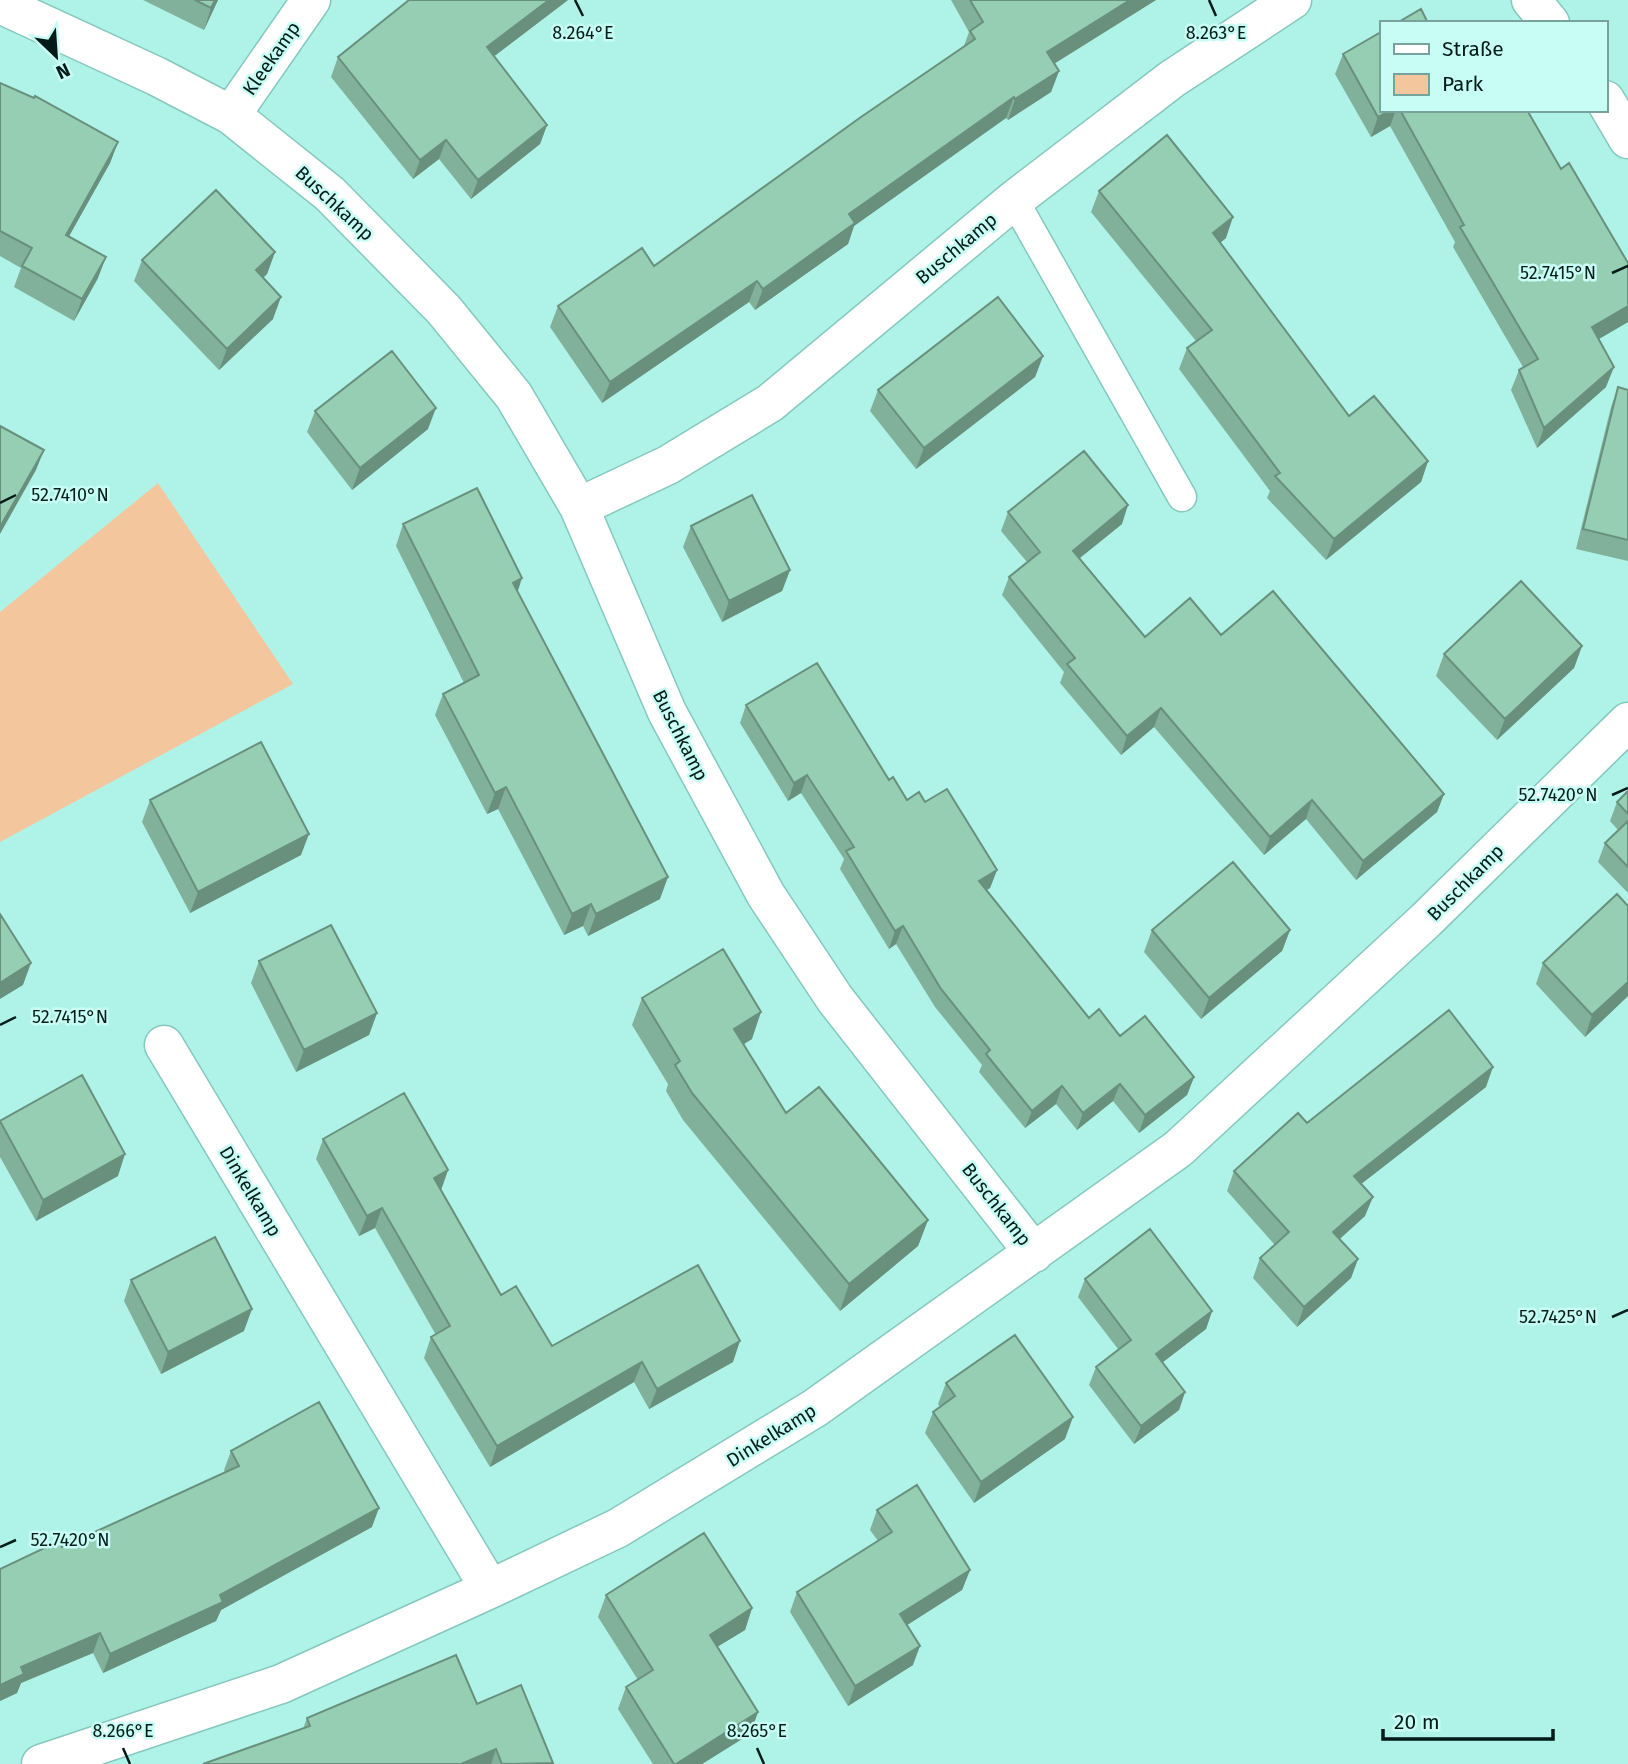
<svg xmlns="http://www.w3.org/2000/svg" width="1628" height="1764" viewBox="0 0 1628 1764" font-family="'Fira Sans',sans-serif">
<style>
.park{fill:#f4c69d}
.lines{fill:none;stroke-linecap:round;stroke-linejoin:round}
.lane-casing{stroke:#85c8be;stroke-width:31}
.street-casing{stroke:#85c8be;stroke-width:41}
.lane{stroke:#fff;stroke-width:28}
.street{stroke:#fff;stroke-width:38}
.wall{fill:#81b19a}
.shaded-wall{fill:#69907d}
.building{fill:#96ceb3;stroke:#69907d;stroke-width:2}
.ticks{fill:none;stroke:#001b18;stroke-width:2.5}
.labels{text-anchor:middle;stroke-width:5;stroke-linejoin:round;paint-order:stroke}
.street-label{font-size:19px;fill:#001b18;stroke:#c7fdf4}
.ticks-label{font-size:18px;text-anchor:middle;fill:#001b18;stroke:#c7fdf4;stroke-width:5;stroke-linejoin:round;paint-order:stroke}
</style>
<rect width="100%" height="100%" fill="#aff3e8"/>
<path class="park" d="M 158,483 L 293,684 L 0,842 L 0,612 Z"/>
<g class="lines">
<defs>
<path id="lane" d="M 1014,200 L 1182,497"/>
<path id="street" d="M 1531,0 L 1550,23
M 0,4 L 156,76 L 231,115 L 330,194 L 444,310 L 514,396 L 579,507 L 667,712 L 766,895 L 835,999 L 1034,1253
M 1605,100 L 1628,139
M 231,115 L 311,0
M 579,507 L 668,465 L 770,403 L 1014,200 L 1172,79 L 1292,0
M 164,1045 L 490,1589
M 41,1764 L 281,1684 L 490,1589 L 618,1528 L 815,1408 L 1178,1149 L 1426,920 L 1628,722"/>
</defs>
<use href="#lane" class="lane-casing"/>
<use href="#street" class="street-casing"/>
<use href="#lane" class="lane"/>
<use href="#street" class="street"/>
</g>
<path class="wall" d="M 143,0 L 218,0 L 204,30 Z
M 568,0 L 494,56 L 547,125 L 540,144 L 471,199 L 439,159 L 413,179 L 331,77 L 338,57 Z
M 951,0 L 1156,0 L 1054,64 L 1059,71 L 1051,92 L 1008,120 L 1006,118 L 854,226 L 848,244 L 755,310 L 749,302 L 602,403 L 550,327 L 558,306 L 654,266 L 964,46 L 969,32 Z
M 1343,54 L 1381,110 L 1527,110 L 1561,169 L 1628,263 L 1628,322 L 1599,339 L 1606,387 L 1537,448 L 1511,390 L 1519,370 L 1523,367 L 1453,247 L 1455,242 L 1390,126 L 1371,137 L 1335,74 Z
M 0,83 L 34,98 L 118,142 L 110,163 L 69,236 L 98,278 L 74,321 L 14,287 L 21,268 L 0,256 Z
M 1099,191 L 1226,238 L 1220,243 L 1349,416 L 1428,461 L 1421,482 L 1326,560 L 1267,498 L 1270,491 L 1179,369 L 1187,348 L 1196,341 L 1091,212 Z
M 275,252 L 267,274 L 263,278 L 273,319 L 219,370 L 134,281 L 142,260 Z
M 1043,356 L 1035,377 L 916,469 L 870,411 L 878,390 Z
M 1618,387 L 1628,390 L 1628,561 L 1576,549 L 1611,407 Z
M 315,411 L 428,429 L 352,490 L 307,432 Z
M 1008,512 L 1122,524 L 1080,558 L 1145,637 L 1221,635 L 1444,794 L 1437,812 L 1356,880 L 1306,819 L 1264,855 L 1154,727 L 1121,755 L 1060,683 L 1064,672 L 1002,595 L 1009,577 L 1027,562 L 1001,531 Z
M 403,524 L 517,592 L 660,899 L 588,936 L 583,926 L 564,935 L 498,809 L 487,814 L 435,715 L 443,694 L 464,683 L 396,546 Z
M 691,526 L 790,570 L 782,591 L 722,622 L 683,547 Z
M 1582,646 L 1574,668 L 1497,740 L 1436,676 L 1444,654 Z
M 746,705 L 889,780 L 907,800 L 925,802 L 997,870 L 990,888 L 986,890 L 1089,1018 L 1194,1077 L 1187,1095 L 1139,1133 L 1113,1101 L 1077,1130 L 1056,1104 L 1025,1128 L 979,1072 L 982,1065 L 935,1007 L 896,944 L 889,949 L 840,869 L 844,859 L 801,793 L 788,801 L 740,723 Z
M 1628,791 L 1628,893 L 1598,862 L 1605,843 L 1618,830 L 1610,821 L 1617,802 Z
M 150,800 L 301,855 L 190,913 L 142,822 Z
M 1152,930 L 1290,930 L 1282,951 L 1201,1019 L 1144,952 Z
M 259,961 L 377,1013 L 369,1035 L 296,1072 L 251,983 Z
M 1543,963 L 1628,996 L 1585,1037 L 1536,984 Z
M 642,998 L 752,1039 L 743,1044 L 786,1113 L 928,1220 L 918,1246 L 840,1311 L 683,1120 L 666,1091 L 668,1084 L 632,1025 Z
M 1486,1087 L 1361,1184 L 1365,1216 L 1340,1239 L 1358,1259 L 1351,1278 L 1297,1327 L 1253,1278 L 1260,1258 L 1275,1245 L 1227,1191 L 1234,1171 L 1307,1123 Z
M 0,1121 L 118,1176 L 36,1221 L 0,1157 Z
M 323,1139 L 448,1170 L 441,1190 L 501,1295 L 552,1346 L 733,1362 L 649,1409 L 634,1382 L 490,1467 L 424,1358 L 431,1337 L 436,1335 L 375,1228 L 359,1236 L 316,1159 Z
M 1085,1279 L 1212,1311 L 1206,1329 L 1163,1362 L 1185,1392 L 1179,1410 L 1134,1444 L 1089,1385 L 1096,1367 L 1118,1349 L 1078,1297 Z
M 131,1280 L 244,1331 L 161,1374 L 124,1301 Z
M 946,1383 L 1065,1439 L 974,1503 L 925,1433 L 933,1412 L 940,1407 L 938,1404 Z
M 231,1451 L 372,1527 L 221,1610 L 216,1621 L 103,1673 L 93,1653 L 21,1683 L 17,1693 L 0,1701 L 0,1569 L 62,1547 L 225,1472 L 224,1470 Z
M 877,1510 L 970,1570 L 962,1590 L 907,1625 L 913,1665 L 848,1706 L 790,1612 L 797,1592 L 878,1541 L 870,1530 Z
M 606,1595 L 752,1608 L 745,1630 L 717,1647 L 758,1712 L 750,1734 L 702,1764 L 653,1764 L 618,1709 L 626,1687 L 638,1680 L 598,1617 Z
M 477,1704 L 553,1764 L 203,1764 L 303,1729 L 307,1718 Z"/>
<path class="shaded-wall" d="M 215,0 L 218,0 L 204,30 L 211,8 Z
M 549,0 L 568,0 L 480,67 L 487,47 Z
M 1130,0 L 1156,0 L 1039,73 L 1047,52 Z
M 1059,71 L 1051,92 L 1008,120 L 1015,99 Z
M 1014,97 L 1006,118 L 854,226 L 848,244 L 755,310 L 763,289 L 849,214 Z
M 1390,110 L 1396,110 L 1390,126 L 1371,137 L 1378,117 Z
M 547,125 L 540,144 L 471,199 L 478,180 Z
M 446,140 L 439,159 L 413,179 L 420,160 Z
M 118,142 L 110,163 L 58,256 L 66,235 Z
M 1233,217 L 1226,238 L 1205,255 L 1213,233 Z
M 275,252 L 267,274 L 248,292 L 256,270 Z
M 106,257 L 98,278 L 74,321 L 82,299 Z
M 757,281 L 749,302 L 602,403 L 610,382 Z
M 281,297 L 273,319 L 219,370 L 227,349 Z
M 1628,306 L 1628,322 L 1585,347 L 1592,327 Z
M 1043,356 L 1035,377 L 916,469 L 924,448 Z
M 1614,367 L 1606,387 L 1537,448 L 1544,428 Z
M 436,408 L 428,429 L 352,490 L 360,468 Z
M 44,450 L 36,470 L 0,534 L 0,527 Z
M 1428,461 L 1421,482 L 1326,560 L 1334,539 Z
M 1128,505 L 1122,524 L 1066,569 L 1073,551 Z
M 790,570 L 782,591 L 722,622 L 729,601 Z
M 522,578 L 515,600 L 513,583 Z
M 1582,646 L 1574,668 L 1497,740 L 1505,719 Z
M 1161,708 L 1154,727 L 1121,755 L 1127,736 Z
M 807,775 L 801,793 L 788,801 L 794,783 Z
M 506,787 L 498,809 L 487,814 L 495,793 Z
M 1444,794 L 1437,812 L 1356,880 L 1363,861 Z
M 1312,800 L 1306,819 L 1264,855 L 1270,837 Z
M 309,834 L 301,855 L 190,913 L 198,892 Z
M 997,870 L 990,888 L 973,899 L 979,881 Z
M 668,877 L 660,899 L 588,936 L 596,914 Z
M 591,904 L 583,926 L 564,935 L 572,914 Z
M 903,926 L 896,944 L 889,949 L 895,931 Z
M 1290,930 L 1282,951 L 1201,1019 L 1209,998 Z
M 31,963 L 23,985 L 0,999 L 0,983 Z
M 1628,982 L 1628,996 L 1585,1037 L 1592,1015 Z
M 761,1012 L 752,1039 L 725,1056 L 734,1029 Z
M 377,1013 L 369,1035 L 296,1072 L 304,1050 Z
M 1493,1067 L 1486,1087 L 1347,1195 L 1354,1176 Z
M 1194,1077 L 1187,1095 L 1139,1133 L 1145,1115 Z
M 1120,1084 L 1113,1101 L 1077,1130 L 1083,1113 Z
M 1062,1086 L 1056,1104 L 1025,1128 L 1032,1111 Z
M 125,1154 L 118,1176 L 36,1221 L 43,1200 Z
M 448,1170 L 441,1190 L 434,1178 Z
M 1373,1197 L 1365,1216 L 1326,1251 L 1333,1232 Z
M 382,1208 L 375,1228 L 359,1236 L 367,1216 Z
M 928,1220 L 918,1246 L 840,1311 L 849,1284 Z
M 1358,1259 L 1351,1278 L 1297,1327 L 1304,1307 Z
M 252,1309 L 244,1331 L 161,1374 L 168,1352 Z
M 1212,1311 L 1206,1329 L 1150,1372 L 1156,1354 Z
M 740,1341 L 733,1362 L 649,1409 L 657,1389 Z
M 642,1362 L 634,1382 L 490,1467 L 497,1446 Z
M 1185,1392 L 1179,1410 L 1134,1444 L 1141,1426 Z
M 1073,1417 L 1065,1439 L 974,1503 L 981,1482 Z
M 379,1508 L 372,1527 L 221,1610 L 216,1621 L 103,1673 L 110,1654 Z
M 970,1570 L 962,1590 L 893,1634 L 900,1614 Z
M 752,1608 L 745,1630 L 702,1656 L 710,1635 Z
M 100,1633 L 93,1653 L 21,1683 L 17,1693 L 0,1701 L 0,1685 L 21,1667 Z
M 920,1646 L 913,1665 L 848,1706 L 855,1686 Z
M 758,1712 L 750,1734 L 702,1764 L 676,1764 Z
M 496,1749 L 491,1764 L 461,1764 Z"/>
<path class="building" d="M 195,0 L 215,0 L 211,8 Z
M 409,0 L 549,0 L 487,47 L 547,125 L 478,180 L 446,140 L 420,160 L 338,57 Z
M 970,0 L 1130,0 L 1047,52 L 1059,71 L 1015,99 L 1014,97 L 849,214 L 855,223 L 763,289 L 757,281 L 610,382 L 558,306 L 642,248 L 654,266 L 861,117 L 975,39 L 970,31 L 983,22 Z
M 1421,9 L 1428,23 L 1397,23 Z
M 1381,32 L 1381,110 L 1390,110 L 1378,117 L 1343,54 Z
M 0,83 L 34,98 L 35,96 L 118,142 L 66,235 L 106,257 L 82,299 L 22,266 L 32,248 L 0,231 Z
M 1400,110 L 1527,110 L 1561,169 L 1569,163 L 1628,263 L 1628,306 L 1592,327 L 1614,367 L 1544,428 L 1519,370 L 1538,359 L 1460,227 L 1464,225 Z
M 1167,135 L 1233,217 L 1213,233 L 1349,416 L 1374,396 L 1428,461 L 1334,539 L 1275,476 L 1280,473 L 1187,348 L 1212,330 L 1099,191 Z
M 216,190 L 275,252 L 256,270 L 281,297 L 227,349 L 142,260 Z
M 998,297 L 1043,356 L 924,448 L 878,390 Z
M 392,351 L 436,408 L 360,468 L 315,411 Z
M 1618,387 L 1628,390 L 1628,540 L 1583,529 Z
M 0,426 L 44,450 L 0,527 Z
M 1084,451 L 1128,505 L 1073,551 L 1145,637 L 1190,598 L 1221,635 L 1273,591 L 1444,794 L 1363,861 L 1312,800 L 1270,837 L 1161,708 L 1127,736 L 1067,664 L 1075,658 L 1009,577 L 1040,552 L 1008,512 Z
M 477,488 L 522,578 L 513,583 L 668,877 L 596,914 L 591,904 L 572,914 L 506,787 L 495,793 L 443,694 L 479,675 L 403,524 Z
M 752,495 L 790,570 L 729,601 L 691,526 Z
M 1521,581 L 1582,646 L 1505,719 L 1444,654 Z
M 817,663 L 889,780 L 893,777 L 907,800 L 919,792 L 925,802 L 947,789 L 997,870 L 979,881 L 1089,1018 L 1099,1009 L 1120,1036 L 1145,1016 L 1194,1077 L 1145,1115 L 1120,1084 L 1083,1113 L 1062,1086 L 1032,1111 L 986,1054 L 990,1050 L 941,989 L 903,926 L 895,931 L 846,851 L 854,847 L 807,775 L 794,783 L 746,705 Z
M 261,742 L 309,834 L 198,892 L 150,800 Z
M 1628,791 L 1628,814 L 1617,802 Z
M 1628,821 L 1628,867 L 1605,843 Z
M 1233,862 L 1290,930 L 1209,998 L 1152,930 Z
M 1617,894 L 1628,906 L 1628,982 L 1592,1015 L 1543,963 Z
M 0,914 L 31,963 L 0,983 Z
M 331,925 L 377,1013 L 304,1050 L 259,961 Z
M 723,949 L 761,1012 L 734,1029 L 786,1113 L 819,1087 L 928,1220 L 849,1284 L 692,1093 L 675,1065 L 680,1061 L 642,998 Z
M 1449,1010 L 1493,1067 L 1354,1176 L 1373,1197 L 1333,1232 L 1358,1259 L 1304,1307 L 1260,1258 L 1289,1232 L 1234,1171 L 1298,1113 L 1307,1123 Z
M 82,1075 L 125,1154 L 43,1200 L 0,1121 Z
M 404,1093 L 448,1170 L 434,1178 L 501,1295 L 516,1286 L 552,1346 L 698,1265 L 740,1341 L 657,1389 L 642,1362 L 497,1446 L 431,1337 L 450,1326 L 382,1208 L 367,1216 L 323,1139 Z
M 1150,1229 L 1212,1311 L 1156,1354 L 1185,1392 L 1141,1426 L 1096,1367 L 1131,1340 L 1085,1279 Z
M 215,1237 L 252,1309 L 168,1352 L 131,1280 Z
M 1015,1335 L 1073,1417 L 981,1482 L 933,1412 L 955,1396 L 946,1383 Z
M 319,1402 L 379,1508 L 220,1595 L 223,1602 L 110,1654 L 100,1633 L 21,1667 L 24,1674 L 0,1685 L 0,1569 L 59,1541 L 62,1547 L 239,1466 L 231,1451 Z
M 917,1485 L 970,1570 L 900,1614 L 920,1646 L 855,1686 L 797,1592 L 892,1532 L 877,1510 Z
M 704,1533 L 752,1608 L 710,1635 L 758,1712 L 676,1764 L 674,1764 L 626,1687 L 653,1670 L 606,1595 Z
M 456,1655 L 477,1704 L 521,1685 L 553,1763 L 502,1764 L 496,1749 L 461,1764 L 203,1764 L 310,1726 L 307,1718 Z"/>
<path class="ticks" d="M 575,0 L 583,16M 1209,0 L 1216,16M 1612,273 L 1628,266M 0,503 L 16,495M 1612,795 L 1628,788M 0,1025 L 16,1017M 1612,1317 L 1628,1310M 0,1547 L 16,1540M 123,1748 L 130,1764M 757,1748 L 764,1764"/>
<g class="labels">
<g class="street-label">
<text transform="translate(271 58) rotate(-55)" y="7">Kleekamp</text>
<text transform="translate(335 203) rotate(43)" y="7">Buschkamp</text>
<text transform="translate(956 248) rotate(-40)" y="7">Buschkamp</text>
<text transform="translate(681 735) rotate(63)" y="7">Buschkamp</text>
<text transform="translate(1465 882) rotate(-45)" y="7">Buschkamp</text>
<text transform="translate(251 1191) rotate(59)" y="7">Dinkelkamp</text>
<text transform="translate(997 1204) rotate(52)" y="7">Buschkamp</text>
<text transform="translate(771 1435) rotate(-32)" y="7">Dinkelkamp</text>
</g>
</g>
<g class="ticks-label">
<text x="583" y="39">8.264°E</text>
<text x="1216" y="39">8.263°E</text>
<text x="1558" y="279">52.7415°N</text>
<text x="70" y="501">52.7410°N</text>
<text x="1558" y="801">52.7420°N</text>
<text x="70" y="1023">52.7415°N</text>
<text x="1558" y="1323">52.7425°N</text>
<text x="70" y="1546">52.7420°N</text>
<text x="123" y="1737">8.266°E</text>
<text x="757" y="1737">8.265°E</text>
</g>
<rect x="1380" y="21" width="228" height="91" fill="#c7fdf4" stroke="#77a39c" stroke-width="2"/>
<rect x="1394" y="44" width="35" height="10" fill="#ffffff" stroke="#77a39c" stroke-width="2"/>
<text x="1442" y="56" font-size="21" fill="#001b18">Straße</text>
<rect x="1394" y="74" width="35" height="21" fill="#f4c69d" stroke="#77a39c" stroke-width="2"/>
<text x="1442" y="91" font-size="21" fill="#001b18">Park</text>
<g transform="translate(56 56) rotate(155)" stroke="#c7fdf4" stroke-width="5" paint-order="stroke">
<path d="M0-5L12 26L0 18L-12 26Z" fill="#001b18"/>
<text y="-10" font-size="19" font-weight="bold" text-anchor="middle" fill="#001b18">N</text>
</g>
<path d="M1383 1729v10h170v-10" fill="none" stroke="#001b18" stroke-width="3.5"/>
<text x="1394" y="1729" font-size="21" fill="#001b18" stroke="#c7fdf4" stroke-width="5" paint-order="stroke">20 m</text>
</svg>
